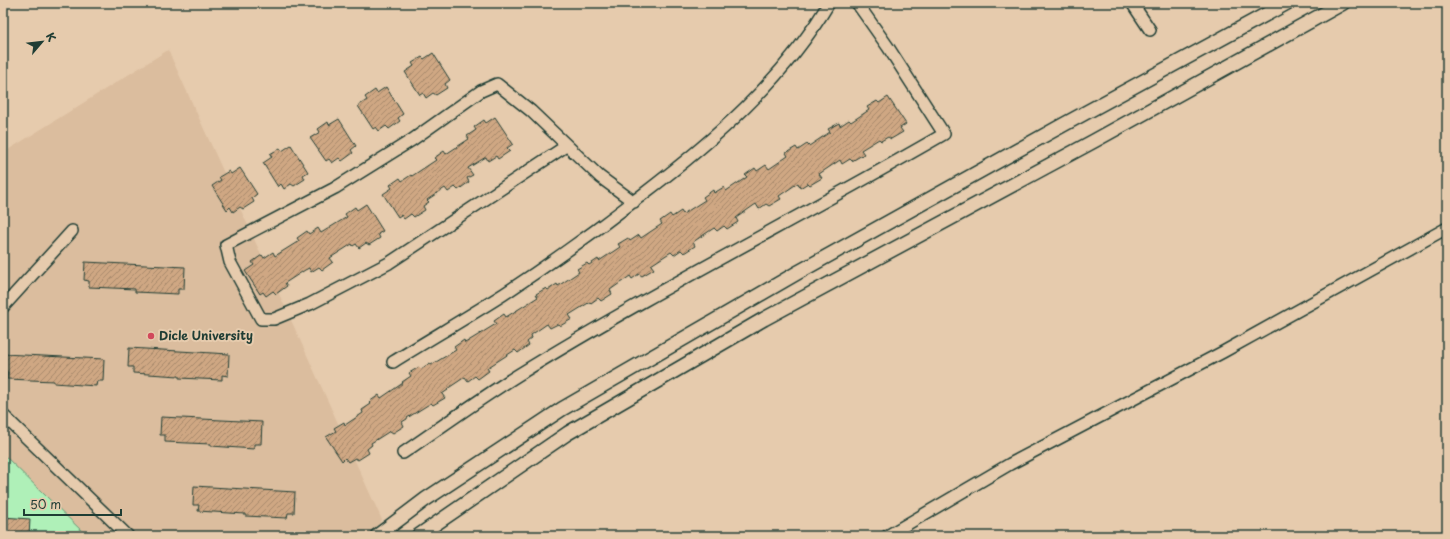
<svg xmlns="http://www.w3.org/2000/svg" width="1450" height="539" viewBox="0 0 1450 539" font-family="'Playpen Sans',sans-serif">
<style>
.built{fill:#dbbd9e}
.green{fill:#aff0b8;stroke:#679676}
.building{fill:url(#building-hatch);stroke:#1f3d34}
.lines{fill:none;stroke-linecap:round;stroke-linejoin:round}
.minor-casing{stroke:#1f3d34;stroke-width:14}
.tertiary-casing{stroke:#1f3d34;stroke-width:16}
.minor{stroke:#e6cbad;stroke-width:11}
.tertiary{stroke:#e6cbad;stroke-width:13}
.poi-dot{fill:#d1495b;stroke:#e6cbad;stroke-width:1.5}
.labels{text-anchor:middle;stroke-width:4;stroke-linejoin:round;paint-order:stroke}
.poi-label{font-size:12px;font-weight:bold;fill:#1f3d34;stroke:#e6cbad;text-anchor:start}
</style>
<defs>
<pattern id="building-hatch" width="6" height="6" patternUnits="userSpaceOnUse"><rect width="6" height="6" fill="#cfa783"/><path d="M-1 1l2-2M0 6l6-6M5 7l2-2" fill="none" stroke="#a7896c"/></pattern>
</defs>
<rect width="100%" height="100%" fill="#e6cbad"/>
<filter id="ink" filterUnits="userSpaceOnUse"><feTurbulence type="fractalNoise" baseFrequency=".025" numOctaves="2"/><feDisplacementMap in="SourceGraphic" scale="8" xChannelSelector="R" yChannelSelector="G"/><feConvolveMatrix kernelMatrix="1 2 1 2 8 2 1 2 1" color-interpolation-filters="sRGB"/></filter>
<g filter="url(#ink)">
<path class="built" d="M 168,50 L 382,520 L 370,536 L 3,536 L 3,153 Z"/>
<path class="green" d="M 3,454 L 87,536 L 3,536 Z"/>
<path class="building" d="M 433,53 L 450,80 L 445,84 L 447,88 L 436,95 L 433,93 L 426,98 L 423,93 L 420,95 L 405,72 L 414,66 L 412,63 L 422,57 L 424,59 Z
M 386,87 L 403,114 L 398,118 L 400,121 L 389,129 L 386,126 L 379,131 L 376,127 L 373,129 L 358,106 L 367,100 L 365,97 L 375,90 L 377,93 Z
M 888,97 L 906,124 L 900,128 L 903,132 L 891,139 L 888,137 L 881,141 L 879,139 L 861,150 L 864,154 L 852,161 L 850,159 L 842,164 L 840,160 L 819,174 L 822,178 L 810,185 L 808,183 L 800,188 L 798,183 L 779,196 L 781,199 L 769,206 L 766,204 L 759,209 L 756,204 L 753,206 L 736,218 L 738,222 L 727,229 L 724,226 L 717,231 L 714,228 L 693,242 L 695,246 L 684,253 L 681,250 L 674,255 L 671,252 L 651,265 L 654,269 L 642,276 L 639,274 L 632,279 L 630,276 L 610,290 L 612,294 L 601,301 L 598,298 L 591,303 L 590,302 L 569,315 L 572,319 L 560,326 L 558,324 L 550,328 L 547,324 L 531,335 L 532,338 L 527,342 L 529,345 L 518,353 L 515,350 L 487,368 L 489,371 L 478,379 L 475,376 L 468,381 L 465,377 L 447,389 L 448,390 L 442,394 L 445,398 L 433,405 L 431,403 L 407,418 L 407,419 L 402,422 L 404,426 L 393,433 L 390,431 L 371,443 L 372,445 L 367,449 L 369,453 L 358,460 L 355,458 L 348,462 L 345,458 L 342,461 L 326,437 L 336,431 L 334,428 L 344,422 L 345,425 L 363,413 L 362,410 L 371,404 L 369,402 L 379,395 L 381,398 L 403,383 L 402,382 L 411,376 L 409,373 L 419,367 L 421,369 L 430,363 L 431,365 L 456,350 L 454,347 L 464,340 L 465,343 L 496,324 L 494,321 L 504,314 L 506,317 L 538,297 L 536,294 L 546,288 L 548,290 L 557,284 L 558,286 L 579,272 L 577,269 L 587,263 L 589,265 L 598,259 L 599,261 L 620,247 L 618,244 L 628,238 L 630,241 L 639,235 L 641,238 L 662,224 L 660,221 L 670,214 L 672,217 L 681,211 L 683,214 L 705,200 L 703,197 L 713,190 L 714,193 L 724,187 L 726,191 L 747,177 L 745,175 L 755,168 L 757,171 L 766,165 L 769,169 L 788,156 L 786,153 L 796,147 L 798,150 L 807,144 L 809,146 L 830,132 L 828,129 L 839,123 L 840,126 L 849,120 L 851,122 L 869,110 L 867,107 L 877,101 L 879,103 Z
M 495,117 L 513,144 L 507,148 L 510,151 L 498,159 L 496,156 L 488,161 L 486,157 L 468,168 L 473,175 L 467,178 L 469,182 L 458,190 L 455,187 L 448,192 L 445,188 L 427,200 L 429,202 L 423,206 L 425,210 L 414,217 L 411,214 L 404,219 L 401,215 L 398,217 L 383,194 L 392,188 L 390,185 L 400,178 L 402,181 L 411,175 L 412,176 L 436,160 L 434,158 L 444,151 L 446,154 L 469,139 L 467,136 L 476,130 L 474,127 L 484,120 L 486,123 Z
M 339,119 L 356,146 L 351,150 L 353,153 L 342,161 L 339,158 L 332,163 L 329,159 L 326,161 L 310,138 L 320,132 L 318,129 L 328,122 L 329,125 Z
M 291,145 L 308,172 L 303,175 L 305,179 L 294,186 L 291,184 L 284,189 L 281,184 L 278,187 L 263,163 L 272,157 L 270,154 L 280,148 L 282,151 Z
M 240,168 L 257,194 L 252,198 L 254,202 L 243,209 L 240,207 L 233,212 L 230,207 L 227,210 L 212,186 L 221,180 L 219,177 L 229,171 L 231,174 Z
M 366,204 L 383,231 L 378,234 L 380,238 L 369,245 L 366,243 L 359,248 L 356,244 L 353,246 L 352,244 L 330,258 L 333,262 L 322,270 L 319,267 L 311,272 L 309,268 L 305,270 L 285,283 L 287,286 L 276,294 L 273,291 L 266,296 L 263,292 L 260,294 L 245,271 L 254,265 L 252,262 L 262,255 L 264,258 L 273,252 L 275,256 L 299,241 L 297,238 L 307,231 L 309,234 L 318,228 L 321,233 L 347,217 L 345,214 L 355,207 L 357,210 Z
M 85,262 L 185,267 L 184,289 L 178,289 L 178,294 L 135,292 L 135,289 L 89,287 L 89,281 L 84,280 Z
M 129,348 L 229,354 L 228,376 L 222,375 L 222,380 L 179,378 L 179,376 L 133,373 L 133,367 L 128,367 Z
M 3,354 L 104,359 L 103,381 L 97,381 L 96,386 L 54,383 L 54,381 L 7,379 L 8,372 L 3,372 Z
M 161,417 L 262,422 L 261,444 L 254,444 L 254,449 L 211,446 L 211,444 L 165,442 L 165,435 L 160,435 Z
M 194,486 L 295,492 L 294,513 L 288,513 L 287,518 L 245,516 L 245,514 L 198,511 L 199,505 L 193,505 Z
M 3,517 L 30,519 L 29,536 L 3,536 Z"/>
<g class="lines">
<defs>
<path id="minor" d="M 1132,3 L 1150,30
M 566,146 L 389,263 L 310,304 L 274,319 L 261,319 L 230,262 L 226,245 L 335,188 L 412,140 L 481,91 L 497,84 L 531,111 L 600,177 L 634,202
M 3,307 L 72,231
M 393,362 C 430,339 468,317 504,294 C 551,263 597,230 642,195 C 713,141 783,81 829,3
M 3,415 L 128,536
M 403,453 C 441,427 478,400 518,375 C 657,289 803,216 944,134 L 888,47 L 857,3
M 887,536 L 1010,464 L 1223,352 L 1447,228"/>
<path id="tertiary" d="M 377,536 L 426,499 L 562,409 L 797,273 L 1063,125 L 1287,3
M 418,536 L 568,433 L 764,319 L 1094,141 L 1343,3"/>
</defs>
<use href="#minor" class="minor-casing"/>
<use href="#tertiary" class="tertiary-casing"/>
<use href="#minor" class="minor"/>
<use href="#tertiary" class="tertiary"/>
</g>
</g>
<circle class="poi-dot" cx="151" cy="336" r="4"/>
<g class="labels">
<g class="poi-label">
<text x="159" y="340">Dicle University</text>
</g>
</g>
<rect width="1450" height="539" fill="none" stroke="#e6cbad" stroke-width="16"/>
<rect x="8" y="8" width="1434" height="523" fill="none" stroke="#1f3d34" stroke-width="1.5" filter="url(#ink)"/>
<g transform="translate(42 42) rotate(62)" stroke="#e6cbad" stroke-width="3" paint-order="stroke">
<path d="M0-3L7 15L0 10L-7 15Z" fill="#1f3d34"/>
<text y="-6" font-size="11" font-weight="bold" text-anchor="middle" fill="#1f3d34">K</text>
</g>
<path d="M24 509v6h97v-6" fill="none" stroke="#1f3d34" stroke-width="2"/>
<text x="30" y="509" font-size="12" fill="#1f3d34" stroke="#e6cbad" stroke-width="3" paint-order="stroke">50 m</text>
</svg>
